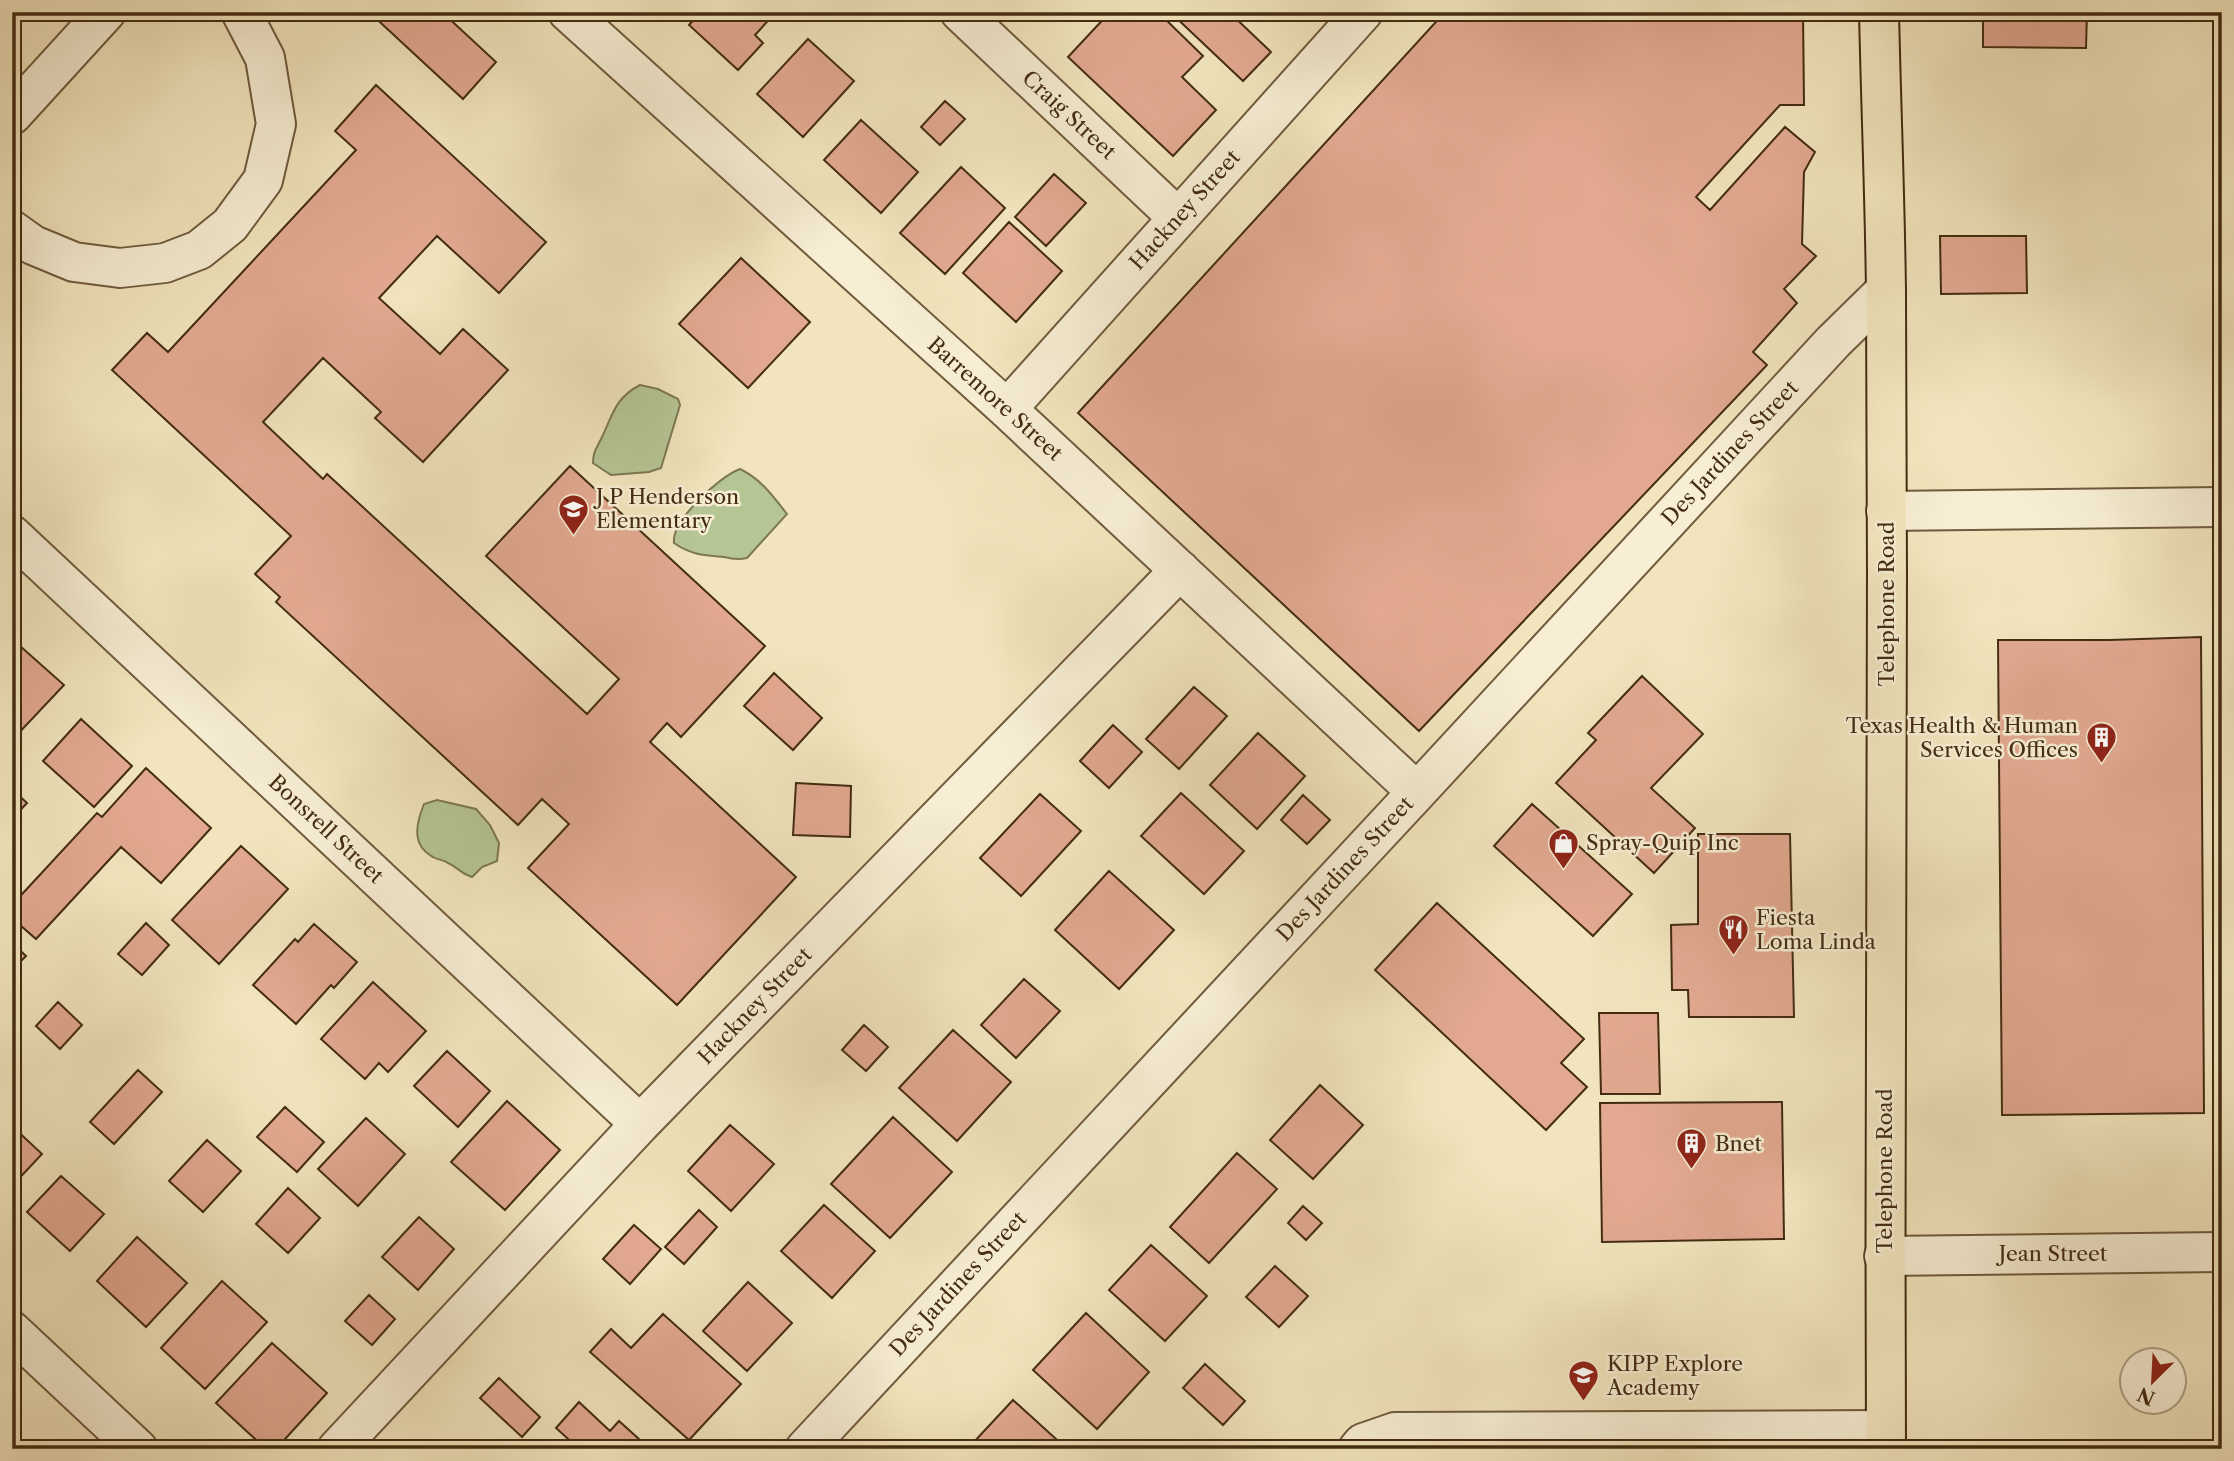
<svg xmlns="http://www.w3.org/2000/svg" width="2234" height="1461" viewBox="0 0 2234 1461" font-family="'Libre Caslon Text',serif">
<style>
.green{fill:#b6c594;stroke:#7d7853;stroke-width:2}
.building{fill:#e2a990;stroke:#442c12;stroke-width:2}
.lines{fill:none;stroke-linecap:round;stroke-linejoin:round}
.minor-casing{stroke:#705a3d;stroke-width:42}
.major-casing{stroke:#442c12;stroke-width:42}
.minor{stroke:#f7eed4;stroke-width:38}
.major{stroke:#f2e5bd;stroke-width:38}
.labels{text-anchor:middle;stroke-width:5;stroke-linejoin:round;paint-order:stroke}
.street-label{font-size:21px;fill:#442c12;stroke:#f7eed4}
.poi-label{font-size:21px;fill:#442c12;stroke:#f7eed4;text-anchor:start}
</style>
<rect width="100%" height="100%" fill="#f2e5bd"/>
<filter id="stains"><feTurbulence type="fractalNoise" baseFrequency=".00286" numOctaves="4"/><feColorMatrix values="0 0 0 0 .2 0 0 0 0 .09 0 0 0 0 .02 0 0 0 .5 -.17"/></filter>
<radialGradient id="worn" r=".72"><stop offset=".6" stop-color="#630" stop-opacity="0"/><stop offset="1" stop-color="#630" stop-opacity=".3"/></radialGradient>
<path class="green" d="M 640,385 L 658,389 L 678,399 L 680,405 L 661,468 L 649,472 L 611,475 L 593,463 C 593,451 597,448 602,437 C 613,414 615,398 640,385 Z
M 740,469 C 761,479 773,496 787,514 L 747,558 C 738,560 732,559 724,557 C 704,555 691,555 674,543 C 671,521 720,476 740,469 Z
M 437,800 L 476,809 L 490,825 L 499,843 L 497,861 L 482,867 L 472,877 C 459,873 458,867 448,863 C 444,860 438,860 433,857 C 411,845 416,824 424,804 Z"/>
<path class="building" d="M 369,12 L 442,12 L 496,62 L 463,99 Z
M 700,12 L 776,12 L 755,35 L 763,43 L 738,70 L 689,25 Z
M 1110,12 L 1158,12 L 1203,56 L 1182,77 L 1216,110 L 1173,156 L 1068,57 Z
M 1170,12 L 1229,12 L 1271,52 L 1243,81 Z
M 1445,12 L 1803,12 L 1804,105 L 1780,105 L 1696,197 L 1710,210 L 1785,127 L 1815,152 L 1804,172 L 1802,244 L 1816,256 L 1784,289 L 1797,303 L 1753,352 L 1767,365 L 1419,731 L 1078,413 Z
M 1983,12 L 2087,12 L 2086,48 L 1983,47 Z
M 808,39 L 854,81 L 803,137 L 757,94 Z
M 376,85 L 546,242 L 499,293 L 437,236 L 379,298 L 440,354 L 463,329 L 508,370 L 423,462 L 375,418 L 381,412 L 323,358 L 263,422 L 323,479 L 327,474 L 587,714 L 619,679 L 486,556 L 570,466 L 765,646 L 681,737 L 667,723 L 650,742 L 796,877 L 677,1005 L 528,868 L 569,824 L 542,799 L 518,825 L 276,602 L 280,597 L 255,574 L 291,536 L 112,370 L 147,333 L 168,352 L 356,150 L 335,131 Z
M 945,101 L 965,119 L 940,145 L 921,127 Z
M 861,120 L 918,172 L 881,213 L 824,160 Z
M 961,167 L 1005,208 L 945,274 L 900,233 Z
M 1054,174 L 1086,203 L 1046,246 L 1015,217 Z
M 1009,222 L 1062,271 L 1016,322 L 963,273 Z
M 1940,236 L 2026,236 L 2027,293 L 1941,294 Z
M 741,258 L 810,322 L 748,388 L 679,324 Z
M 2218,400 L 2222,400 L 2222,437 L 2220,437 Z
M 2201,637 L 2204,1113 L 2002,1115 L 1998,640 L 2110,640 Z
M 20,646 L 64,685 L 14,738 L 12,736 L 12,655 Z
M 774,673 L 822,718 L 793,750 L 744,706 Z
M 1642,676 L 1703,734 L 1651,788 L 1695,828 L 1654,873 L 1556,783 L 1596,740 L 1588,733 Z
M 1194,687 L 1227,716 L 1179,769 L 1146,739 Z
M 81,719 L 132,766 L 94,807 L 43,761 Z
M 1113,725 L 1142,752 L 1109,788 L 1080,761 Z
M 1258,733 L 1305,776 L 1257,829 L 1210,785 Z
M 2218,751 L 2222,751 L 2222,788 L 2220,788 Z
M 146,768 L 211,828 L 161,883 L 121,847 L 36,939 L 12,918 L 12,905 L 97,813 L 102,817 Z
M 796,783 L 851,786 L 850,837 L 793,835 Z
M 12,789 L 27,803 L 12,819 Z
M 1181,793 L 1244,851 L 1204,894 L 1141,836 Z
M 1040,794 L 1081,831 L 1021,896 L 980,858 Z
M 1303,795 L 1330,820 L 1307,844 L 1281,820 Z
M 1532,804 L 1632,894 L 1593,936 L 1494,846 Z
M 1698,834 L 1790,834 L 1794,1017 L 1689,1017 L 1688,990 L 1672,990 L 1671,925 L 1698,924 Z
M 241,846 L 288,889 L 219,964 L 172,920 Z
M 1109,871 L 1174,930 L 1119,989 L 1055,930 Z
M 1437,903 L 1584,1039 L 1561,1063 L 1587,1087 L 1546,1130 L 1375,970 Z
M 146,923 L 169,945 L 142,975 L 118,954 Z
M 314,924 L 357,962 L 334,988 L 331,985 L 296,1024 L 253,985 L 295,939 L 298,942 Z
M 12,943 L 26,956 L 12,970 Z
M 1024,979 L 1060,1011 L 1016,1058 L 981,1025 Z
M 373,982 L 426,1031 L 388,1072 L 379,1063 L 365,1079 L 321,1039 Z
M 58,1002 L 82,1025 L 60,1049 L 36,1026 Z
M 1599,1013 L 1658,1013 L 1660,1094 L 1601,1094 Z
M 864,1025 L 888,1047 L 866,1071 L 842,1050 Z
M 953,1030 L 1011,1082 L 957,1141 L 899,1088 Z
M 447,1051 L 490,1091 L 458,1127 L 414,1086 Z
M 138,1070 L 162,1092 L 114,1144 L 90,1122 Z
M 1320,1085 L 1363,1125 L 1313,1179 L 1270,1140 Z
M 507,1101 L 560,1150 L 505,1210 L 451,1162 Z
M 1782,1102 L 1784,1239 L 1602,1242 L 1600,1103 Z
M 285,1107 L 324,1142 L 297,1172 L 257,1137 Z
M 893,1117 L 952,1172 L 890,1238 L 831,1184 Z
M 366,1118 L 405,1154 L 358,1206 L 318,1169 Z
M 730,1125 L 774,1164 L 731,1211 L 688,1171 Z
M 12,1126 L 42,1154 L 12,1186 Z
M 207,1140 L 241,1171 L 203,1212 L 169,1181 Z
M 1237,1153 L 1277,1189 L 1209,1263 L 1170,1227 Z
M 61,1176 L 104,1214 L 70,1251 L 27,1212 Z
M 288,1188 L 320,1218 L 288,1253 L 256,1224 Z
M 824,1205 L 875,1251 L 832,1298 L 781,1251 Z
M 1303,1206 L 1322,1223 L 1306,1240 L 1288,1223 Z
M 699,1210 L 717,1227 L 684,1264 L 665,1247 Z
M 419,1217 L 454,1249 L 418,1290 L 382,1257 Z
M 634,1225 L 661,1249 L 630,1284 L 603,1259 Z
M 137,1237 L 187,1283 L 146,1327 L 97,1281 Z
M 1151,1245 L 1207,1296 L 1165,1341 L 1109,1290 Z
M 1275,1266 L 1308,1296 L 1279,1327 L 1246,1297 Z
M 222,1281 L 267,1322 L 205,1389 L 161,1348 Z
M 748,1282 L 792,1323 L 747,1371 L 703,1331 Z
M 369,1295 L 395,1319 L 372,1345 L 345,1321 Z
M 1086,1313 L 1149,1372 L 1097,1429 L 1033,1370 Z
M 663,1314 L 741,1384 L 689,1440 L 590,1352 L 611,1329 L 631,1348 Z
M 272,1343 L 327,1393 L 276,1449 L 266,1449 L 216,1403 Z
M 1205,1364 L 1245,1401 L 1223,1425 L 1183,1388 Z
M 499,1378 L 540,1417 L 522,1437 L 480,1398 Z
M 1013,1400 L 1067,1449 L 977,1449 L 972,1444 Z
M 579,1402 L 610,1431 L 619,1421 L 650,1449 L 579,1449 L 556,1428 Z
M 12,1433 L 27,1446 L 24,1449 L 12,1449 Z"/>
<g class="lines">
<defs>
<path id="minor" d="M 568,12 L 1007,409 L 1417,792
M 960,12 L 1178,218
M 12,115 L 106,12
M 12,230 L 33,245 L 74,262 L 120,268 L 165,263 L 199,250 L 230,225 L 263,180 L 276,124 L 265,58 L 241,12
M 1007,409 L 1363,12
M 1886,511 L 2222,507
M 12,535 L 640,1124
M 1884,1256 L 2222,1252
M 12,1331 L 138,1449
M 337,1449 L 640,1124 L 1180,570
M 805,1449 L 1417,792 L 1833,342 L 1886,290
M 1358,1449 L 1363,1443 L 1395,1432 L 1885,1430"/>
<path id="major" d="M 1879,12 C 1881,106 1885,200 1886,294 C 1889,679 1884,1064 1886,1449"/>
</defs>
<use href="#minor" class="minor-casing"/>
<use href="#major" class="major-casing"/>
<use href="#minor" class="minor"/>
<use href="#major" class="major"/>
</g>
<defs>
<symbol id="school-pin" viewBox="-11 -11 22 30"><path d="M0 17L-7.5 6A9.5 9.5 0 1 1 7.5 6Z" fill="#8f2418" stroke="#f7eed4"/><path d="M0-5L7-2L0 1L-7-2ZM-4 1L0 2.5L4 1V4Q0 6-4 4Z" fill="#fff"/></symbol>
<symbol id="building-pin" viewBox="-11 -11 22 30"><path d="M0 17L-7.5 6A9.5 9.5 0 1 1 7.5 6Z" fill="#8f2418" stroke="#f7eed4"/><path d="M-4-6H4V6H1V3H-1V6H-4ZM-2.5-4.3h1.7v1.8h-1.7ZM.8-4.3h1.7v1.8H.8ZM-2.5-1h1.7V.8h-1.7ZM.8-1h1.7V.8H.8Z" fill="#fff"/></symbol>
<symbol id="shop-pin" viewBox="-11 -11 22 30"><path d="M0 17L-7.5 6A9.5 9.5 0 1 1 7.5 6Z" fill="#8f2418" stroke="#f7eed4"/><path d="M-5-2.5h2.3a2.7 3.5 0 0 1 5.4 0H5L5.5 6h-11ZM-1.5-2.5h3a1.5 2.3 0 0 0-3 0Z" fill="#fff"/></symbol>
<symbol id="restaurant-pin" viewBox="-11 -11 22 30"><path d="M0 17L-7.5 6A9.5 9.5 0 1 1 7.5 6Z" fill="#8f2418" stroke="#f7eed4"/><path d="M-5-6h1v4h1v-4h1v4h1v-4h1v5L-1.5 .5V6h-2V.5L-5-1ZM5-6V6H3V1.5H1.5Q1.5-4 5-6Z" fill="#fff"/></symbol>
</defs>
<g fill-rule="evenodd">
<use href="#school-pin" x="556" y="492" width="35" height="47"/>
<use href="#building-pin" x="2084" y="720" width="35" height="47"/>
<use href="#shop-pin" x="1546" y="826" width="35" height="47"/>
<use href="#restaurant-pin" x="1716" y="912" width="35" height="47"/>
<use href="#building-pin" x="1674" y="1126" width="35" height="47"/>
<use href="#school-pin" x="1566" y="1358" width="35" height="47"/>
</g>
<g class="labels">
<g class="street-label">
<text transform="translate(1069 115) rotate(43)" y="7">Craig Street</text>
<text transform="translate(1185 210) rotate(-48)" y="7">Hackney Street</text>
<text transform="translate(995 399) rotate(42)" y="7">Barremore Street</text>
<text transform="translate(1730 453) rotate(-47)" y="7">Des Jardines Street</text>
<text transform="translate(1887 604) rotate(-90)" y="7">Telephone Road</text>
<text transform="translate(326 829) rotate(43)" y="7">Bonsrell Street</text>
<text transform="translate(1345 869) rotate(-47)" y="7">Des Jardines Street</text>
<text transform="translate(755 1006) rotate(-46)" y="7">Hackney Street</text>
<text transform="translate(1885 1171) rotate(-90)" y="7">Telephone Road</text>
<text x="2053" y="1261">Jean Street</text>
<text transform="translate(958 1284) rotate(-47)" y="7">Des Jardines Street</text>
</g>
<g class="poi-label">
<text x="596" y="504">J P Henderson<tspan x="596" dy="24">Elementary</tspan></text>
<text x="2078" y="733" text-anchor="end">Texas Health &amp; Human<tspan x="2078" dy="24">Services Offices</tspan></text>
<text x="1586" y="850">Spray-Quip Inc</text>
<text x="1756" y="925">Fiesta<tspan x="1756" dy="24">Loma Linda</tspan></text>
<text x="1715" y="1151">Bnet</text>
<text x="1607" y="1371">KIPP Explore<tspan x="1607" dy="24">Academy</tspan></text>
</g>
</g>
<rect width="2234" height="1461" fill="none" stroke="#f2e5bd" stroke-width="42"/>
<rect x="14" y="14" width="2206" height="1433" fill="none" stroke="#442c12" stroke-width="3.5"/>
<rect x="21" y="21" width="2192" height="1419" fill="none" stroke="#442c12" stroke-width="2"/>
<g transform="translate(2153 1381) rotate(204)"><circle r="33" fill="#f7eed4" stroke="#afa086" stroke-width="2"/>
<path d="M0-5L12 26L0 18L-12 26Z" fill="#8f2418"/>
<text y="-10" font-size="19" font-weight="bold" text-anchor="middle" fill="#442c12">N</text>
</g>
<rect width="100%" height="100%" filter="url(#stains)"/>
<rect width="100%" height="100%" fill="url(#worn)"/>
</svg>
